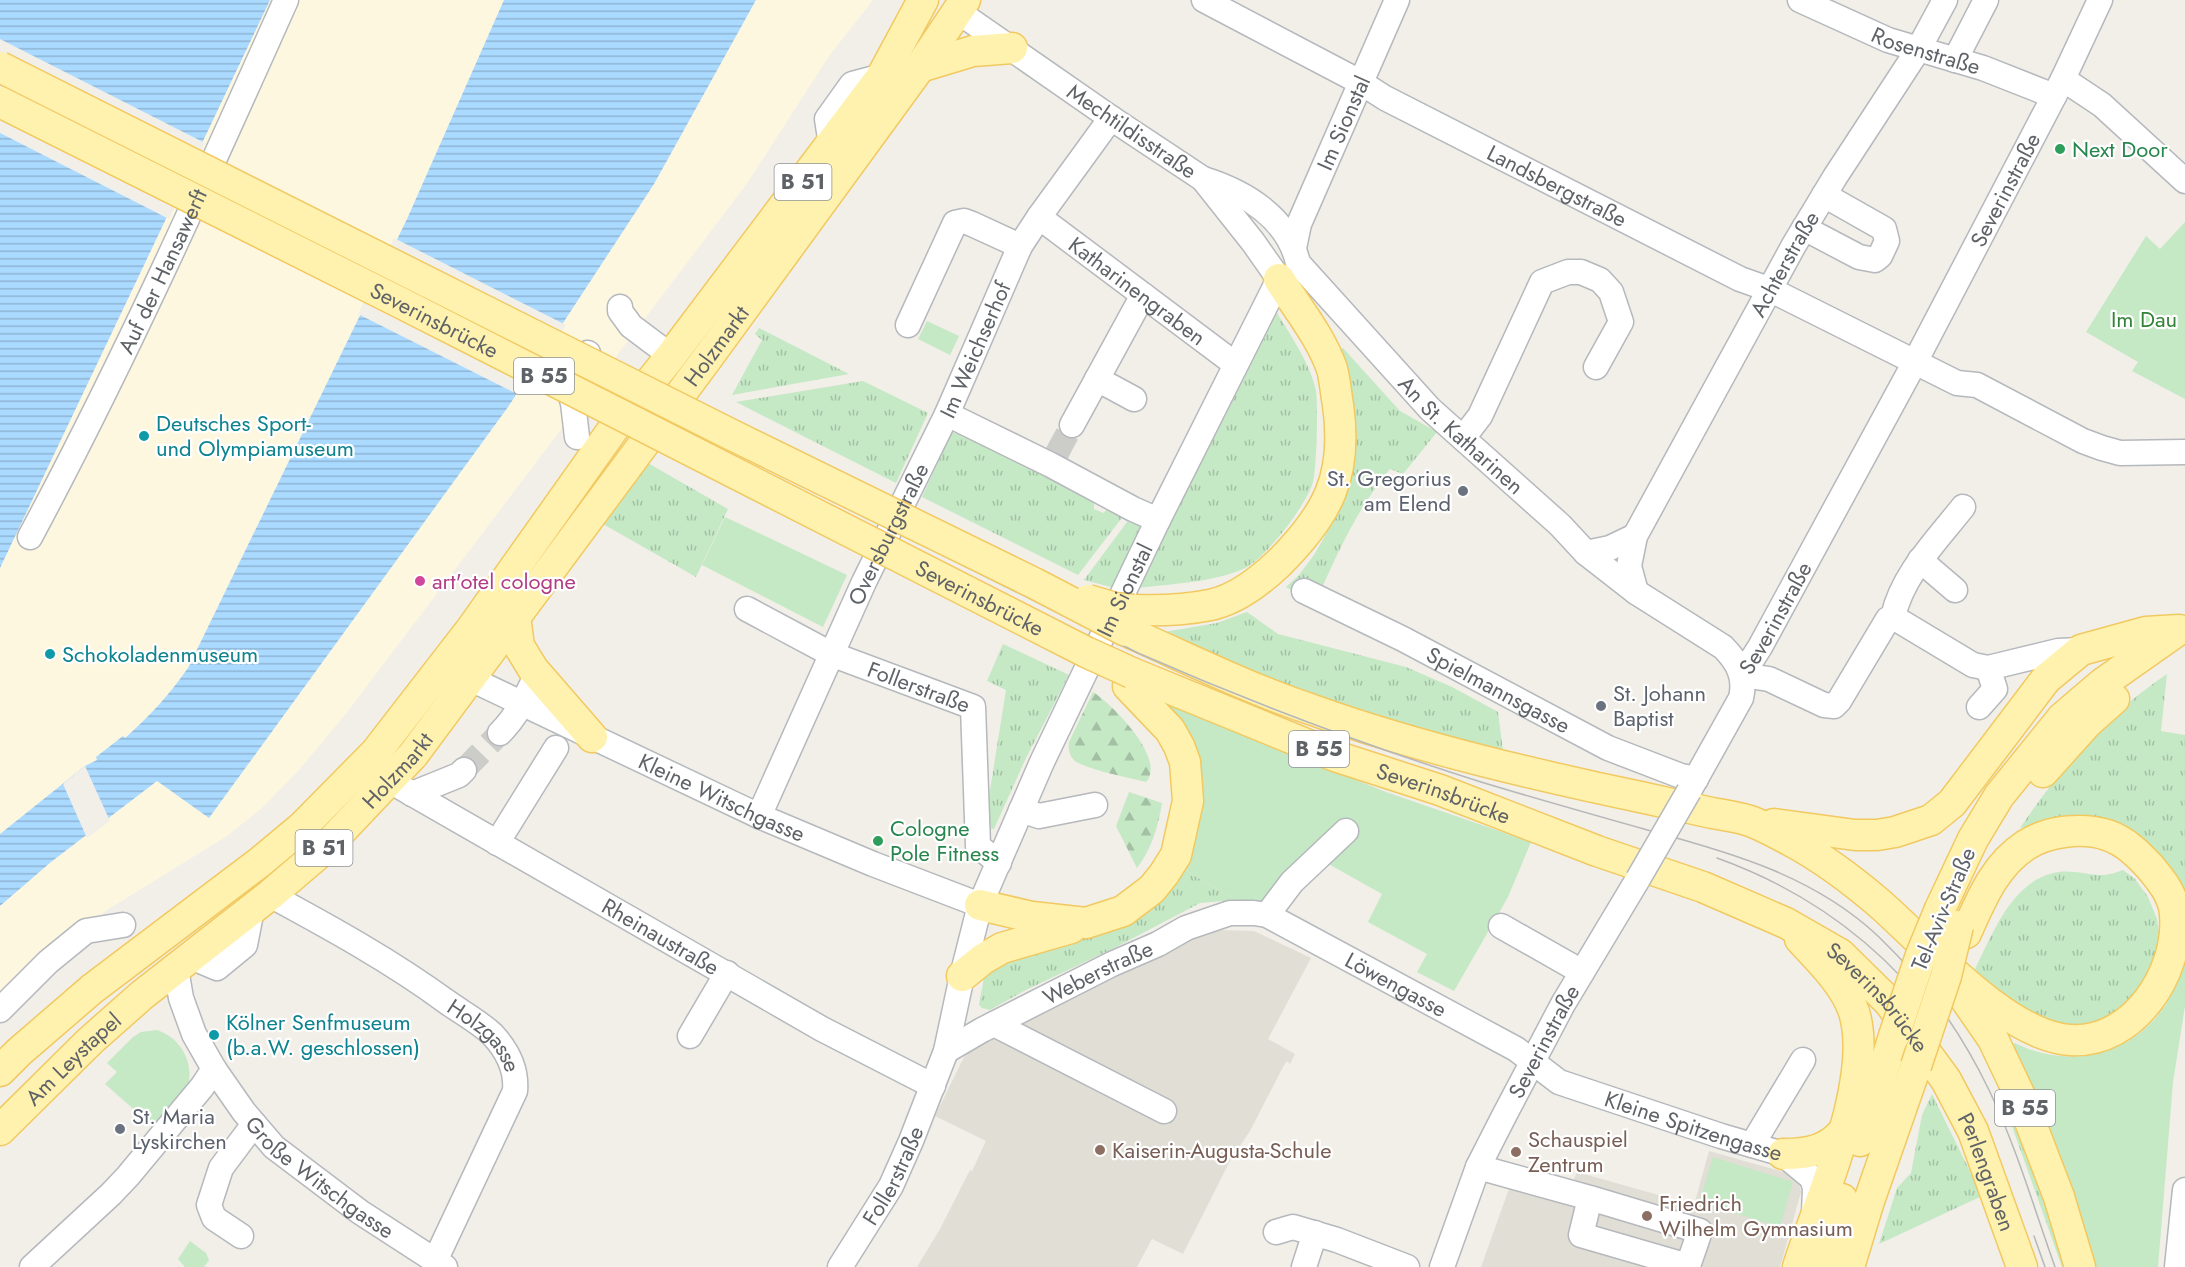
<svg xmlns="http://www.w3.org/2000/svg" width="2185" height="1267" viewBox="0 0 2185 1267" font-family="Jost,sans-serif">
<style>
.commercial{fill:#fef7e0}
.education{fill:#e1ded6}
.grass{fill:url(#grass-tufts)}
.forest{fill:url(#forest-firs)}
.park{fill:#c5e8c5}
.water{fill:url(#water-rules)}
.pier{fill:#f1efe8}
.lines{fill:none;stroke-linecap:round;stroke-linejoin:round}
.minor-tunnel{stroke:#ccccc8;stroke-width:24;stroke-dasharray:24 12;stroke-linecap:butt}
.minor-casing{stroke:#b5b8bc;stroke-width:27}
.major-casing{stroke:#f2c960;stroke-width:33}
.minor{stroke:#fff;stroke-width:24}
.major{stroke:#fff2af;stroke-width:30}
.tram{stroke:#b6b7b8;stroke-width:1.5}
.minor-bridge-casing{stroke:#b5b8bc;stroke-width:27;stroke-linecap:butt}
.major-bridge-casing{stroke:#f2c960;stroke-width:33;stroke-linecap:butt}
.minor-bridge{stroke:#fff;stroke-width:24}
.major-bridge{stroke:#fff2af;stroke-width:30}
.leisure-dot{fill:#2e9e5b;stroke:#fff;stroke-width:2}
.culture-dot{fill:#0f9aa8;stroke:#fff;stroke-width:2}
.worship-dot{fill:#6b7280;stroke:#fff;stroke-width:2}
.hotel-dot{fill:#d1479c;stroke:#fff;stroke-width:2}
.education-dot{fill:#8d6e63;stroke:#fff;stroke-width:2}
.labels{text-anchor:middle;stroke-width:4.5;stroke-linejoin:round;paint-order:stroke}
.shield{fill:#fff;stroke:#8f9295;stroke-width:1.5}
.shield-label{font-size:21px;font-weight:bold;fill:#5f6368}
.street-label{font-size:22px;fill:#5f6368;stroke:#fff}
.leisure-label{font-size:22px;fill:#27864d;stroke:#fff;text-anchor:start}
.park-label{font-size:22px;fill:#348238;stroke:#fff}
.culture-label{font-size:22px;fill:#0d838f;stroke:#fff;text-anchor:start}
.worship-label{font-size:22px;fill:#5b616d;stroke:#fff;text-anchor:start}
.hotel-label{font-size:22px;fill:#b23c85;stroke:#fff;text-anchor:start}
.education-label{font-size:22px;fill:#785e54;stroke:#fff;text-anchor:start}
</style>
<defs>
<pattern id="grass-tufts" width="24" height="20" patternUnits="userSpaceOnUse" patternTransform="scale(1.5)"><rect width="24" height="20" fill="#c5e8c5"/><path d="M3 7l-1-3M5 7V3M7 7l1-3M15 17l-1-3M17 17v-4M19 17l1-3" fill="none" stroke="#a3c0a4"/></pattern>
<pattern id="forest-firs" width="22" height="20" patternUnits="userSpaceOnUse" patternTransform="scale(1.5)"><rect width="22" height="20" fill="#c5e8c5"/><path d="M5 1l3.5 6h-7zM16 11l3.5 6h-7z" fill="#a3c0a4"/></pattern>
<pattern id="water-rules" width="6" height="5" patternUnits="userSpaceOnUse" patternTransform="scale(1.5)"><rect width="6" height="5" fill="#aadaff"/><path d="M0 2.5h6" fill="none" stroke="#8eb4d2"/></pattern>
</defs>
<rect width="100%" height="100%" fill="#f1efe8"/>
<path class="commercial" d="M 270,0 L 873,0 L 829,56 L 748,182 L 348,711 L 298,771 L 262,808 L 227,836 L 107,910 L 41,958 L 0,998 L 0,568 Z"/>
<path class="education" d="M 1219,930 L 1254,931 L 1311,958 L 1268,1039 L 1295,1054 L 1290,1064 L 1287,1061 L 1283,1067 L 1250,1131 L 1231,1159 L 1183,1254 L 1152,1239 L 1137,1267 L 917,1267 L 940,1229 L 970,1170 L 972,1171 L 986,1141 L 935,1116 L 964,1057 L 972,1049 L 1002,1027 L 1163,951 Z
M 1709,1151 L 1794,1175 L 1798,1179 L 1801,1192 L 1780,1267 L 1481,1267 L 1510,1186 L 1565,1200 L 1577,1172 L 1694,1205 Z"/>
<path class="grass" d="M 1277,313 C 1291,336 1311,365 1316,391 C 1318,408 1317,466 1313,482 C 1307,504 1266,558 1245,568 C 1216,582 1170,584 1138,588 Z
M 759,328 L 849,374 L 732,395 L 762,340 L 755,334 Z
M 1343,348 L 1400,411 L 1437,432 L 1403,474 L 1390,469 C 1359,506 1340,548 1320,592 L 1293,591 L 1286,587 L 1299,575 L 1314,555 L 1333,522 L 1349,480 L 1334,352 Z
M 863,381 L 928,413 L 896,483 L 736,402 Z
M 963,430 L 1094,499 L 1094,509 L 1103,513 L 1109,508 L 1127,511 L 1078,575 L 922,497 L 952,432 L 957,434 Z
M 646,462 L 728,509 L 696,577 L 596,520 Z
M 1133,514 L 1149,522 L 1115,588 L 1084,580 Z
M 1247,612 L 1278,634 L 1406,667 L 1452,687 L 1498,712 L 1503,751 C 1382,725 1267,679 1152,634 L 1217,623 Z
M 1003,644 L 1069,675 L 1026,758 L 994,829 L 984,828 L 1006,690 L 987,681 Z
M 2167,674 L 2161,731 L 2185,735 L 2185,902 L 2161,862 L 2035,825 L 2020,828 C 2060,769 2107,714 2167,674 Z
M 1177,865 L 1243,905 L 1223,901 L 1200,903 L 1116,947 L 1024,991 L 990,1010 L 982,1008 L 979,1005 L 985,972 Z
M 2123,870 L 2135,879 L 2148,897 L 2157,919 L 2161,945 L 2146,992 L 2103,1024 L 2063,1030 L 2002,1001 L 1975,969 C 1993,933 2013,878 2059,872 C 2075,870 2091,876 2105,875 C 2111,874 2118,872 2123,870 Z
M 1932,1094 L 1982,1196 L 1879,1244 L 1897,1188 L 1911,1173 L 1922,1115 Z
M 2010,1097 L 2068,1267 L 2062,1267 L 2003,1101 Z"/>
<path class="forest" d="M 1093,692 C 1112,704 1167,759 1146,782 C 1131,778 1083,769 1074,760 C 1069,755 1068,748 1069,742 Z
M 1129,792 L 1162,803 C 1158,827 1152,848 1137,868 L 1116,826 Z"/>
<path class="park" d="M 2185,222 L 2185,399 L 2132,371 L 2138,362 L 2086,332 L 2146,236 L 2160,249 Z
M 927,321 L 959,336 L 950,355 L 918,339 Z
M 725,517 L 847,575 L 823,627 L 702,565 Z
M 1167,703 L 1386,792 L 1531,842 L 1508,897 L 1454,991 L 1417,972 L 1427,954 L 1368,922 L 1382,894 L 1325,862 L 1274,909 L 1243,905 L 1177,865 L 1194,820 L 1161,704 Z
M 2185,951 L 2185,1006 L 2173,1082 L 2158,1267 L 2089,1267 L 2009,1046 L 2015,1043 C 2091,1081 2174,1036 2185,951 Z
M 157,1030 C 181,1038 194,1062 188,1086 L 155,1128 L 105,1084 L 117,1072 L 107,1063 L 133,1037 L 141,1032 Z
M 1713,1157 L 1793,1182 L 1780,1227 L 1699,1202 Z
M 190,1241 L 206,1253 L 209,1260 L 204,1267 L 185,1267 L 178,1259 Z"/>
<path class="water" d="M 0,0 L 270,0 L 0,568 Z
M 504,0 L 756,0 L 654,184 L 508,407 L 209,818 L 157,781 L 51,862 L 0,906 L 0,834 L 85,766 L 97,760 L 96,757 L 123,736 L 125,738 C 150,716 169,695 188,668 L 407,219 Z"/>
<path class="pier" d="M 0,39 L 205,143 L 169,219 L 0,133 Z
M 394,238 L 566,325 L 519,395 L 358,314 Z
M 85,766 L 110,821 L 87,838 L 63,784 Z"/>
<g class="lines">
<path class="minor-tunnel" d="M 1056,455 L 1072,425
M 464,770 L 500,733"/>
<defs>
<g id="minor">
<path id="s1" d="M 1204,0 L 1360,82 L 1385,98 L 1740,279 L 1771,290 L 1957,383 L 1977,385 L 2083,441 L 2102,448 L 2120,453 L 2185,452"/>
<path id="s2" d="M 1800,0 L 1888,40 L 1983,68 L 2054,96"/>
<path d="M 1955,60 L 1986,0"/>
<path d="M 2063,79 L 2102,105 L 2185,181"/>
<path d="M 831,145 L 827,119 L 852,84 L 882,76"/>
<path id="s3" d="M 1203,179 C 1245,192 1288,218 1298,263 L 1430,409 L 1560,525 L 1586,553 L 1636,592 L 1723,647 C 1738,662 1746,677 1741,698 L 1689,791"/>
<path id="s4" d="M 1039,217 L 1235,364"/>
<path d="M 1804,228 L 1859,257 L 1875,260 L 1880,256 L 1887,241 L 1884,229 L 1824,195"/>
<path id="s5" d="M 1294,248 L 1299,224 L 1397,0"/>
<path d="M 620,307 L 620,311 L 631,326 L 671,356"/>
<path d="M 908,325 L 955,223 L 964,221 L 972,224 L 1020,246"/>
<path d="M 1097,379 L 1134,399"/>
<path d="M 947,414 L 1051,465 L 1133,509 L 1158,520"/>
<path d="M 1072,425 L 1143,295"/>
<path d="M 577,437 L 573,403 L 566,381 L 588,353"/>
<path d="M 1463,438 L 1480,416 L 1542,282 L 1568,272 L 1581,272 L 1600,280 L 1611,292 L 1621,322 L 1596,367"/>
<path id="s6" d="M 30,537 C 124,362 205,181 286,0"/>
<path d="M 1586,553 L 1610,548 L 1635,536"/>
<path d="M 1920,560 L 1955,590"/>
<path id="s7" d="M 1304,591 L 1403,639 L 1608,748 L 1681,776 L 1696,779"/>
<path id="s8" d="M 1636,592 L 1629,566 L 1635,536 L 1794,245 L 1835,177 L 1918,50 L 1945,0"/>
<path id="s9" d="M 747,609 L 831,654 L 973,707 L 978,846 L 999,863"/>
<path d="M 1893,617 C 1902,575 1937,540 1963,507"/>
<path id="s10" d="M 456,672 L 759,816 L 873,864 L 980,905"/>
<path id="s11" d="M 1742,675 L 1760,647 L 1915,362 L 2063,79 L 2100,0"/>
<path d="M 1742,675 L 1769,679 L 1824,705 L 1834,706 L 1839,701 L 1888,619 L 1893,617 L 1973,665 L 1988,668 L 2058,651 L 2081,650"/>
<path d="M 1979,707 L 1995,689 L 1988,668"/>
<path d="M 500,733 C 517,716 527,695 537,674"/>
<path id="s12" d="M 390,781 L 822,1029 L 933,1086"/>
<path d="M 412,794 L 459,775 L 464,770"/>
<path d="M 1021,810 L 1039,816 L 1095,805"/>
<path id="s13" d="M 759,816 L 864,582 L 947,414 L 1020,246 L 1039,217 L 1111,118"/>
<path d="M 497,843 L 556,748"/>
<path id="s14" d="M 270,895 C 331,928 391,961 447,1002 C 461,1012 479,1022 492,1034 C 507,1050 517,1069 515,1091 L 435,1261"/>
<path d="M 1267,915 L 1292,882 L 1346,831"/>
<path d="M 1501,926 L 1582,972"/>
<path d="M 191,957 L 217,968 L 245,945 L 252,909"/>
<path id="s15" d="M 176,969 L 181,998 L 194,1034 L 214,1069 L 244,1112 L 274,1147 L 360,1212 L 445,1267"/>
<path d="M 0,1010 L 48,962 L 86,931 L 123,925"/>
<path d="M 994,1024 L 1164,1111"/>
<path d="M 690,1036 L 727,973"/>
<path id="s16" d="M 946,1051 L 982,1030 L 1112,964 L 1158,944 L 1186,928 L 1230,913 L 1254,913 L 1267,915 L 1516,1049 L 1559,1082 L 1721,1136 L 1783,1154 L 1812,1178 L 1815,1188 L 1814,1214"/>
<path d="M 1752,1145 L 1803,1060"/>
<path d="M 1478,1167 L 1590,1198 L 1581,1235 L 1688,1266 L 1700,1231 L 1590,1198"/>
<path d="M 1276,1232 L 1293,1227 L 1337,1240 L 1407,1267"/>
<path d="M 241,1236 L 214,1218 L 209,1205 L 221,1168 L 254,1124"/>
<path d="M 32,1267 L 111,1194 L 128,1176 L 202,1087 L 214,1069"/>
<path id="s17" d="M 840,1267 L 891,1186 L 911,1141 L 946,1051 L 962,976 L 980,905 L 1042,762 L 1158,520 L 1279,279 L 1253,242 L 1203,179 L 1111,118 L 957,11"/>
<path d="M 1304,1267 L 1315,1233"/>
<path id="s18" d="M 1442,1267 L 1478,1167 L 1504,1116 L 1563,1004 L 1638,879"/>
<path d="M 2177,1267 L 2185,1190"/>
</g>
<g id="major">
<path d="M 920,67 L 973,51 L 1012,48"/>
<path d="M 1133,610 C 1157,611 1185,610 1210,605 C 1235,600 1261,580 1279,563 C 1328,514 1348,476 1338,405 C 1336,394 1335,380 1332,369 C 1321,337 1297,308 1279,279"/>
<path d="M 515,617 L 519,646 L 533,669 L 592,737"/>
<path d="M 1126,631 C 1187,658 1247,688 1310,709 C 1368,730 1428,747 1487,762 C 1539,775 1592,787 1645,798 C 1667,803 1690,808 1712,813 C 1725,815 1738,817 1750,821 C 1764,826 1778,834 1791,841 C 1823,858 1852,880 1879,903 C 1926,944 2006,1036 2070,1040 C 2134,1044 2180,972 2175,914 C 2174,896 2161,880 2150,867 C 2138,854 2125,841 2107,835 C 2082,827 2048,831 2026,845 C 1994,866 1981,900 1966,933"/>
<path id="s19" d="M 1132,673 L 1335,756 L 1440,790 L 1597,851 L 1703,887 L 1786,923 L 1840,954 L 1889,1002 L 1946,1080 L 1973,1131 L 2022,1267"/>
<path d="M 2043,772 L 2087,723 L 2114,699"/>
<path d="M 1774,824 L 1855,835 L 1877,835 L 1895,832 L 1931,820 L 1952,803 L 2046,679 L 2081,650 L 2146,632 L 2179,630"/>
<path d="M 980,905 L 1032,917 L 1086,923 L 1123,911 L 1152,889 L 1164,874 L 1176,855 L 1188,801 L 1185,762 L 1179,746 L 1170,730 L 1128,686"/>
<path d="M 1940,909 L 1973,839 L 1999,796 L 2062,718 L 2103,683 L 2177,631"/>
<path d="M 962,976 L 983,959 L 1002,948 L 1071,928"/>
<path d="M 1957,987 L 1993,1039 L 2021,1098 L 2059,1197 L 2080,1267"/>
<path d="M 0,1071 L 19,1052 L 92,989 L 260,862 L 302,827 L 376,752 L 472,628 L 621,418 L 671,356 L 882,76 L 923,0"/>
<path id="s20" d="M 0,1130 L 90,1041 L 142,995 L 270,895 L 324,849 L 413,755 L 706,360 L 920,67 L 965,0"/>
<path d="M 1860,1141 L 1894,1036"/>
<path d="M 1783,1154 C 1807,1154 1827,1151 1843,1132"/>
<path d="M 1798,1267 C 1819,1200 1875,1080 1854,1012 C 1845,984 1819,960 1800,939"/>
<path d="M 1821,1267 L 1842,1199"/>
<path d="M 1849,1267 L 1869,1201 L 1916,1066"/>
</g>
</defs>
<use href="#minor" class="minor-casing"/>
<use href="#major" class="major-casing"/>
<use href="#minor" class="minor"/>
<use href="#major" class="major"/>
<path class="tram" d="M 0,82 L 1138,653 C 1250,702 1364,745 1481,782 C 1537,799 1594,815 1651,831 C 1733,853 1816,877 1879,937 C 1924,980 1962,1034 1989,1090 C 2016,1146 2034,1208 2055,1267
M 0,92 L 636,411
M 1717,858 C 1806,890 1881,944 1938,1021
M 2034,1236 L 2045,1267"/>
<defs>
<path id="minor-bridge" d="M 1638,879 L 1689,791"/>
<g id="major-bridge">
<path d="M 0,67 L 730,434 L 1034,583 L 1126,631"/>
<path id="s21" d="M 0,102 L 403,304 L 1086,652 L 1132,673"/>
<path d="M 1088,600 L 1115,608 L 1133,610"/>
<path d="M 1894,1036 L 1921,955 L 1940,909"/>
<path d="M 1916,1066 L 1946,976 L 1958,926"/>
</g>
</defs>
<use href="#minor-bridge" class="minor-bridge-casing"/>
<use href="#major-bridge" class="major-bridge-casing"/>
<use href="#minor-bridge" class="minor-bridge"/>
<use href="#major-bridge" class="major-bridge"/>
</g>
<g class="leisure-dot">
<circle cx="2060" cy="149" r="6"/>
<circle cx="878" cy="841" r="6"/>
</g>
<g class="culture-dot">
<circle cx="144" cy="436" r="6"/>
<circle cx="50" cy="654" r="6"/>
<circle cx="214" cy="1035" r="6"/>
</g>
<g class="worship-dot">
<circle cx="1463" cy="491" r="6"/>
<circle cx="1601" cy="706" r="6"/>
<circle cx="120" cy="1129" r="6"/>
</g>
<circle class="hotel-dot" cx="420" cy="581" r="6"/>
<g class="education-dot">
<circle cx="1100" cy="1150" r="6"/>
<circle cx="1516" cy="1152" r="6"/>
<circle cx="1647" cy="1216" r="6"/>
</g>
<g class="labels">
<g class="shield">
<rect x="774.5" y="164" width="57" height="36" rx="4.5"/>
<rect x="514" y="358" width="60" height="36" rx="4.5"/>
<rect x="1289" y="731" width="60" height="36" rx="4.5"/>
<rect x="295.5" y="830" width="57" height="36" rx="4.5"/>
<rect x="1995" y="1090" width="60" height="36" rx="4.5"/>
</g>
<g class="shield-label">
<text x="803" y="189">B 51</text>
<text x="544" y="383">B 55</text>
<text x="1319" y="756">B 55</text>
<text x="324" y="855">B 51</text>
<text x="2025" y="1115">B 55</text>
</g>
<g class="street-label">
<text dy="8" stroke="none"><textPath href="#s2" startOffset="136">Rosenstraße</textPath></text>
<text dy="8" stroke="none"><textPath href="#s5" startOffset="135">Im Sionstal</textPath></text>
<text transform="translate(1132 131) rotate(34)" y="8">Mechtildisstraße</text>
<text dy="8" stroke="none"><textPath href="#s1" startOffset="399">Landsbergstraße</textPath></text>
<text dy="8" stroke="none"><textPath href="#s11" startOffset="552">Severinstraße</textPath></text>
<text dy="8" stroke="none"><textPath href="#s8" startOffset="368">Achterstraße</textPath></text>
<text dy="8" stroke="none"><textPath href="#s6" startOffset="297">Auf der Hansawerft</textPath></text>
<text dy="8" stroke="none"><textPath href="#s4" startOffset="123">Katharinengraben</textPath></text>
<text dy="8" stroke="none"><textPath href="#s21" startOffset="486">Severinsbrücke</textPath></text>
<text dy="8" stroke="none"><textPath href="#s20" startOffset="1068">Holzmarkt</textPath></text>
<text dy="8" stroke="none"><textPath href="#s13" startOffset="514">Im Weichserhof</textPath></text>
<text dy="8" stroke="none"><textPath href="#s3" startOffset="370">An St. Katharinen</textPath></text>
<text dy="8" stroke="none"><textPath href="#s13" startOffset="310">Oversburgstraße</textPath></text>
<text dy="8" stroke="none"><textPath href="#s17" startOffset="738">Im Sionstal</textPath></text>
<text dy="8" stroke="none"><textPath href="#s21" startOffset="1098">Severinsbrücke</textPath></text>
<text dy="8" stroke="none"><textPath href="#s11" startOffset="66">Severinstraße</textPath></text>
<text dy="8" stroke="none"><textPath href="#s9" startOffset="189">Follerstraße</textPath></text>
<text dy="8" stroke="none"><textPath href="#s7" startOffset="218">Spielmannsgasse</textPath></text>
<text dy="8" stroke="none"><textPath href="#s20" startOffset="537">Holzmarkt</textPath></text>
<text dy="8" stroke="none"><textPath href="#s19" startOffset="334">Severinsbrücke</textPath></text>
<text dy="8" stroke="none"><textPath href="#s10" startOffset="294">Kleine Witschgasse</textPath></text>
<text transform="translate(1943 909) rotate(-67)" y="8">Tel-Aviv-Straße</text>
<text dy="8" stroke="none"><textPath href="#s12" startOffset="312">Rheinaustraße</textPath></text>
<text dy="8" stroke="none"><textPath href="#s16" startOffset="171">Weberstraße</textPath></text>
<text dy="8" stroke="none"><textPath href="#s16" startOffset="500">Löwengasse</textPath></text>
<text dy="8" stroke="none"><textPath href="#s19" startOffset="820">Severinsbrücke</textPath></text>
<text dy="8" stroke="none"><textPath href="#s14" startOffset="258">Holzgasse</textPath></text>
<text dy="8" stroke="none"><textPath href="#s18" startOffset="248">Severinstraße</textPath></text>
<text dy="8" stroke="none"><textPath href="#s20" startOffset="102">Am Leystapel</textPath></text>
<text dy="8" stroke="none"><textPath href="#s16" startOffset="832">Kleine Spitzengasse</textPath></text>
<text dy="8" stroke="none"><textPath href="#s19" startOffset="1029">Perlengraben</textPath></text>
<text dy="8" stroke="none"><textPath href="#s15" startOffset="261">Große Witschgasse</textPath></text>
<text dy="8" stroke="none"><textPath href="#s17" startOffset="106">Follerstraße</textPath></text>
</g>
<g class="leisure-label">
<text x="2072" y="157">Next Door</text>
<text x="890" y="836">Cologne<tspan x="890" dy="25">Pole Fitness</tspan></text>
</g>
<g class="park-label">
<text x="2144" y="327">Im Dau</text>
</g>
<g class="culture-label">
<text x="156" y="431">Deutsches Sport-<tspan x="156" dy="25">und Olympiamuseum</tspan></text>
<text x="62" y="662">Schokoladenmuseum</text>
<text x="226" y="1030">Kölner Senfmuseum<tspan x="226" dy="25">(b.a.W. geschlossen)</tspan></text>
</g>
<g class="worship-label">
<text x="1451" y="486" text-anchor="end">St. Gregorius<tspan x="1451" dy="25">am Elend</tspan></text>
<text x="1613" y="701">St. Johann<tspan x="1613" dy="25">Baptist</tspan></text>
<text x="132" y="1124">St. Maria<tspan x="132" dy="25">Lyskirchen</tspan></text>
</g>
<g class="hotel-label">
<text x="432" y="589">art'otel cologne</text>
</g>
<g class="education-label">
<text x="1528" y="1147">Schauspiel<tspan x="1528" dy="25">Zentrum</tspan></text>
<text x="1112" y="1158">Kaiserin-Augusta-Schule</text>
<text x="1659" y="1211">Friedrich<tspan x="1659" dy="25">Wilhelm Gymnasium</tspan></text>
</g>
</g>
</svg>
